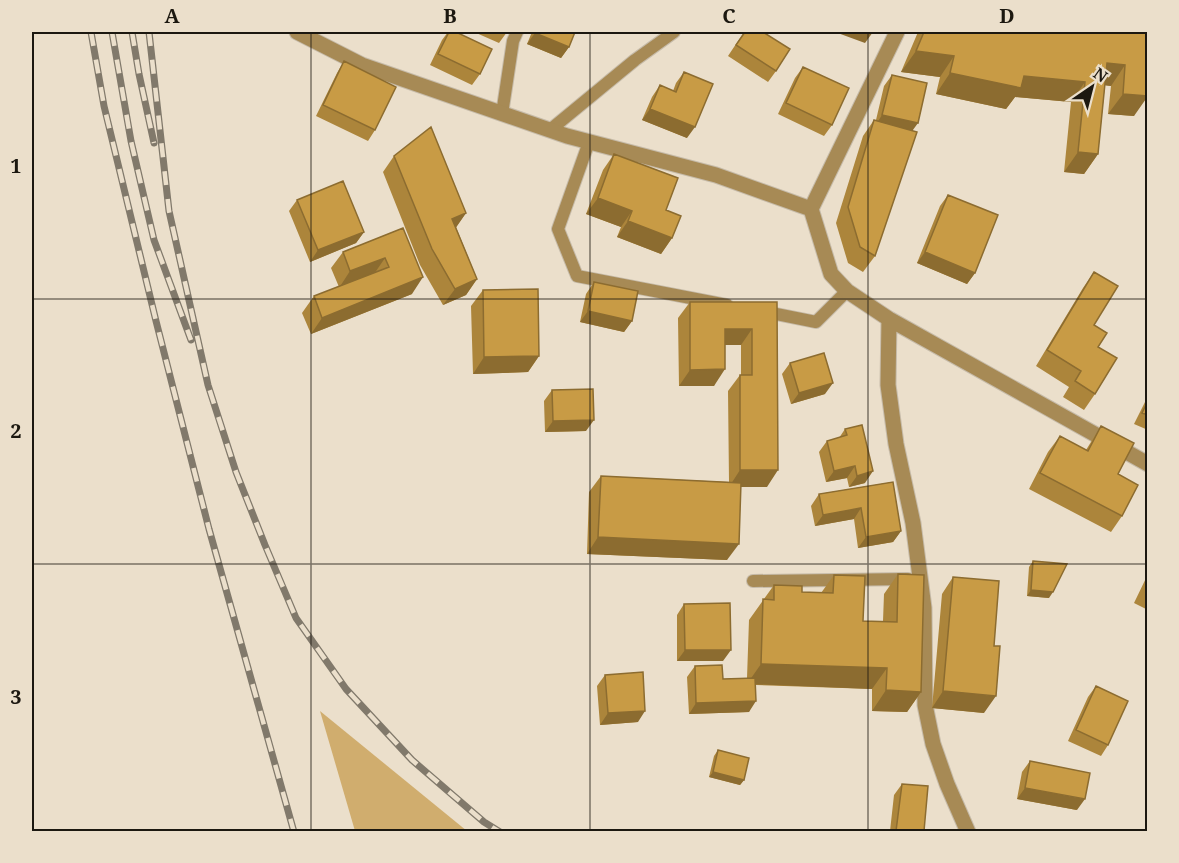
<svg xmlns="http://www.w3.org/2000/svg" width="1179" height="863" viewBox="0 0 1179 863" font-family="'Noto Serif',serif">
<style>
.grass{fill:#d0ad6e}
.lines{fill:none;stroke-linecap:round;stroke-linejoin:round}
.lane-casing{stroke:#c6bba9;stroke-width:14}
.street-casing{stroke:#c6bba9;stroke-width:17}
.lane{stroke:#a78a55;stroke-width:12}
.street{stroke:#a78a55;stroke-width:15}
.rail-casing{stroke:#81796b;stroke-width:7}
.rail{stroke:#ebdfcb;stroke-width:4.5;stroke-dasharray:14;stroke-linecap:butt}
.wall{fill:#ac853b}
.shaded-wall{fill:#8c6c30}
.building{fill:#c89b45;stroke:#8c6c30;stroke-width:1.5}
.grid{fill:none;stroke:#1c1810;stroke-width:1.5;stroke-opacity:0.55}
.neatline{fill:none;stroke:#1c1810;stroke-width:2}
.grid-label{font-size:20px;text-anchor:middle;font-weight:bold;fill:#1c1810}
</style>
<rect width="100%" height="100%" fill="#ebdfcb"/>
<path class="grass" d="M 320,711 L 467,831 L 355,831 Z"/>
<g class="lines">
<defs>
<path id="lane" d="M 502,114 L 513,41 L 517,32
M 550,130 L 635,60 L 674,32
M 589,142 L 558,229 L 577,276 L 727,305
M 761,311 L 816,322 L 847,291
M 753,581 L 908,579"/>
<path id="street" d="M 297,32 L 362,65 L 567,136 L 716,175 L 811,209 L 831,274 L 847,291 L 889,319 L 1148,464
M 811,209 L 897,32
M 889,319 L 888,385 L 896,444 L 913,523 L 924,608 L 925,705 L 933,744 L 947,784 L 968,832"/>
</defs>
<use href="#lane" class="lane-casing"/>
<use href="#street" class="street-casing"/>
<use href="#lane" class="lane"/>
<use href="#street" class="street"/>
<defs>
<path id="rail" d="M 91,32 L 104,106 L 156,321 L 209,529 L 294,832
M 112,32 L 131,141 L 154,240 L 191,340
M 132,32 L 139,74 L 154,143
M 149,32 L 169,211 L 208,385 L 236,472 L 265,545 L 296,618 L 346,689 L 412,760 L 484,822 L 500,832"/>
</defs>
<use href="#rail" class="rail-casing"/>
<use href="#rail" class="rail"/>
</g>
<path class="wall" d="M 448,32 L 456,32 L 480,74 L 472,85 L 430,65 L 442,40 Z
M 474,32 L 507,32 L 499,43 Z
M 532,32 L 575,32 L 569,47 L 561,58 L 527,44 Z
M 744,32 L 776,71 L 768,82 L 728,56 Z
M 918,32 L 1148,32 L 1134,116 L 1108,114 L 1111,86 L 1105,85 L 1098,154 L 1084,174 L 1064,172 L 1071,102 L 1015,97 L 1006,109 L 936,94 L 940,77 L 901,72 Z
M 344,61 L 375,130 L 368,141 L 316,116 L 337,73 Z
M 803,67 L 832,125 L 824,136 L 778,114 L 795,78 Z
M 684,72 L 687,138 L 642,120 L 652,97 L 660,85 L 673,91 L 676,83 Z
M 892,75 L 912,131 L 875,256 L 863,272 L 848,263 L 836,223 L 863,136 L 874,120 L 876,120 L 884,86 Z
M 614,154 L 666,210 L 672,238 L 661,254 L 617,237 L 621,227 L 586,214 L 603,170 Z
M 394,156 L 466,213 L 456,227 L 477,279 L 466,295 L 443,305 L 420,265 L 383,172 Z
M 948,195 L 975,273 L 967,284 L 917,263 L 940,206 Z
M 297,200 L 364,232 L 356,243 L 310,262 L 289,211 Z
M 403,228 L 412,294 L 311,334 L 302,313 L 314,296 L 339,287 L 331,268 L 343,252 Z
M 1094,272 L 1094,325 L 1098,347 L 1095,394 L 1084,410 L 1063,397 L 1069,387 L 1036,366 L 1083,288 Z
M 594,282 L 632,321 L 624,332 L 580,322 L 586,294 Z
M 483,290 L 539,356 L 528,372 L 473,374 L 471,306 Z
M 690,302 L 777,302 L 767,487 L 741,487 L 727,560 L 587,554 L 589,492 L 601,476 L 729,482 L 728,391 L 740,375 L 741,375 L 741,345 L 725,345 L 714,386 L 679,386 L 678,318 Z
M 790,363 L 825,394 L 791,404 L 782,374 Z
M 552,390 L 586,431 L 545,432 L 544,401 Z
M 1148,396 L 1148,430 L 1134,424 Z
M 1101,426 L 1118,474 L 1122,516 L 1111,532 L 1029,489 L 1048,452 L 1060,436 L 1086,450 Z
M 845,429 L 865,483 L 849,487 L 847,478 L 826,482 L 819,452 L 827,441 L 839,438 Z
M 893,482 L 901,531 L 893,542 L 858,548 L 854,519 L 815,526 L 811,506 L 819,494 Z
M 1033,561 L 1049,598 L 1027,596 L 1029,567 Z
M 898,574 L 921,692 L 907,712 L 872,711 L 872,689 L 756,685 L 749,712 L 689,714 L 687,677 L 695,666 L 723,679 L 747,678 L 749,620 L 774,585 L 802,592 L 821,593 L 834,575 L 863,621 L 883,621 L 884,594 Z
M 1148,574 L 1148,610 L 1134,603 Z
M 953,577 L 984,713 L 932,708 L 942,594 Z
M 684,604 L 723,661 L 677,661 L 677,615 Z
M 605,675 L 638,722 L 600,725 L 597,686 Z
M 1096,686 L 1108,745 L 1101,756 L 1068,741 L 1088,697 Z
M 718,750 L 744,780 L 740,785 L 709,777 L 714,756 Z
M 1030,761 L 1077,810 L 1017,799 L 1022,772 Z
M 902,784 L 924,831 L 890,831 L 894,795 Z"/>
<path class="shaded-wall" d="M 835,32 L 873,32 L 865,43 Z
M 535,33 L 569,47 L 561,58 L 527,44 Z
M 916,51 L 954,56 L 940,77 L 901,72 Z
M 1107,63 L 1125,65 L 1111,86 L 1093,84 Z
M 950,73 L 1024,76 L 1085,82 L 1071,102 L 1015,97 L 1006,109 L 936,94 Z
M 1123,94 L 1148,96 L 1134,116 L 1108,114 Z
M 650,109 L 695,127 L 687,138 L 642,120 Z
M 882,115 L 918,123 L 910,134 L 875,126 Z
M 1078,152 L 1098,154 L 1084,174 L 1064,172 Z
M 598,198 L 632,211 L 621,227 L 586,214 Z
M 466,213 L 455,229 L 452,219 Z
M 628,221 L 672,238 L 661,254 L 617,237 Z
M 364,232 L 356,243 L 310,262 L 318,250 Z
M 925,252 L 975,273 L 967,284 L 917,263 Z
M 385,258 L 374,274 L 339,288 L 350,271 Z
M 423,277 L 412,294 L 311,334 L 322,318 Z
M 477,279 L 466,295 L 443,305 L 455,289 Z
M 588,311 L 632,321 L 624,332 L 580,322 Z
M 725,329 L 752,329 L 741,345 L 714,345 Z
M 539,356 L 528,372 L 473,374 L 484,357 Z
M 725,369 L 714,386 L 679,386 L 690,370 Z
M 833,383 L 825,394 L 791,404 L 799,393 Z
M 594,420 L 586,431 L 545,432 L 553,421 Z
M 855,466 L 847,478 L 826,482 L 834,471 Z
M 740,470 L 778,470 L 767,487 L 729,487 Z
M 873,471 L 865,483 L 849,487 L 857,476 Z
M 861,508 L 854,519 L 815,526 L 823,515 Z
M 901,531 L 893,542 L 858,548 L 866,537 Z
M 598,537 L 739,544 L 727,560 L 587,554 Z
M 1031,590 L 1053,592 L 1049,598 L 1027,596 Z
M 685,650 L 731,650 L 723,661 L 677,661 Z
M 761,664 L 887,668 L 872,689 L 747,684 Z
M 886,690 L 921,692 L 907,712 L 872,711 Z
M 943,691 L 996,696 L 984,713 L 932,708 Z
M 756,701 L 749,712 L 689,714 L 696,703 Z
M 645,711 L 638,722 L 600,725 L 608,713 Z
M 713,772 L 744,780 L 740,785 L 709,777 Z
M 1025,788 L 1085,799 L 1077,810 L 1017,799 Z"/>
<path class="building" d="M 449,32 L 456,32 L 492,49 L 480,74 L 438,54 Z
M 745,32 L 763,32 L 790,49 L 776,71 L 736,45 Z
M 924,32 L 1148,32 L 1148,96 L 1123,94 L 1125,65 L 1107,63 L 1098,154 L 1078,152 L 1085,82 L 1024,76 L 1021,88 L 950,73 L 954,56 L 916,51 Z
M 535,33 L 535,32 L 575,32 L 569,47 Z
M 344,61 L 396,87 L 375,130 L 323,105 Z
M 803,67 L 849,88 L 832,125 L 786,103 Z
M 684,72 L 713,84 L 695,127 L 650,109 L 660,85 L 676,92 Z
M 892,75 L 927,83 L 918,123 L 882,115 Z
M 874,120 L 917,132 L 875,256 L 860,247 L 848,207 Z
M 431,127 L 466,213 L 452,219 L 477,279 L 455,289 L 432,249 L 394,156 Z
M 614,154 L 678,178 L 666,210 L 681,216 L 672,238 L 628,221 L 632,211 L 598,198 Z
M 343,181 L 364,232 L 318,250 L 297,200 Z
M 948,195 L 998,215 L 975,273 L 925,252 Z
M 403,228 L 423,277 L 322,318 L 314,296 L 389,267 L 385,258 L 350,271 L 343,252 Z
M 1094,272 L 1118,286 L 1094,325 L 1107,333 L 1098,347 L 1117,358 L 1095,394 L 1075,381 L 1081,371 L 1047,350 Z
M 594,282 L 638,291 L 632,321 L 588,311 Z
M 538,289 L 539,356 L 484,357 L 483,290 Z
M 690,302 L 777,302 L 778,470 L 740,470 L 740,375 L 752,375 L 752,329 L 725,329 L 725,369 L 690,370 Z
M 824,353 L 833,383 L 799,393 L 790,363 Z
M 593,389 L 594,420 L 553,421 L 552,390 Z
M 1148,401 L 1148,415 L 1142,413 Z
M 862,425 L 873,471 L 857,476 L 855,466 L 834,471 L 827,441 L 847,435 L 845,429 Z
M 1101,426 L 1134,443 L 1118,474 L 1138,485 L 1122,516 L 1040,473 L 1060,436 L 1088,451 Z
M 601,476 L 741,483 L 739,544 L 598,537 Z
M 893,482 L 901,531 L 866,537 L 861,508 L 823,515 L 819,494 Z
M 1033,561 L 1067,564 L 1053,592 L 1031,590 Z
M 898,574 L 924,575 L 921,692 L 886,690 L 887,668 L 761,664 L 763,599 L 774,600 L 774,585 L 802,586 L 802,592 L 833,593 L 834,575 L 865,576 L 863,621 L 897,622 Z
M 953,577 L 999,581 L 994,646 L 1000,646 L 996,696 L 943,691 Z
M 730,603 L 731,650 L 685,650 L 684,604 Z
M 722,665 L 723,679 L 755,678 L 756,701 L 696,703 L 695,666 Z
M 643,672 L 645,711 L 608,713 L 605,675 Z
M 1096,686 L 1128,701 L 1108,745 L 1076,730 Z
M 718,750 L 749,758 L 744,780 L 713,772 Z
M 1030,761 L 1090,773 L 1085,799 L 1025,788 Z
M 902,784 L 928,786 L 924,831 L 896,831 Z"/>
<path class="grid" d="M 311,32 L 311,832M 590,32 L 590,832M 868,32 L 868,832M 32,299 L 1148,299M 32,564 L 1148,564"/>
<rect width="1179" height="863" fill="none" stroke="#ebdfcb" stroke-width="66"/>
<g transform="translate(1092 87) rotate(35)" stroke="#ebdfcb" stroke-width="4.5" paint-order="stroke">
<path d="M0-4.5L10 22L0 15L-10 22Z" fill="#1c1810"/>
<text y="-9" font-size="16" font-weight="bold" text-anchor="middle" fill="#1c1810">N</text>
</g>
<rect x="33" y="33" width="1113" height="797" class="neatline"/>
<g class="grid-label">
<text x="172" y="23">A</text>
<text x="450" y="23">B</text>
<text x="729" y="23">C</text>
<text x="1007" y="23">D</text>
<text x="16" y="173">1</text>
<text x="16" y="438">2</text>
<text x="16" y="704">3</text>
</g>
</svg>
